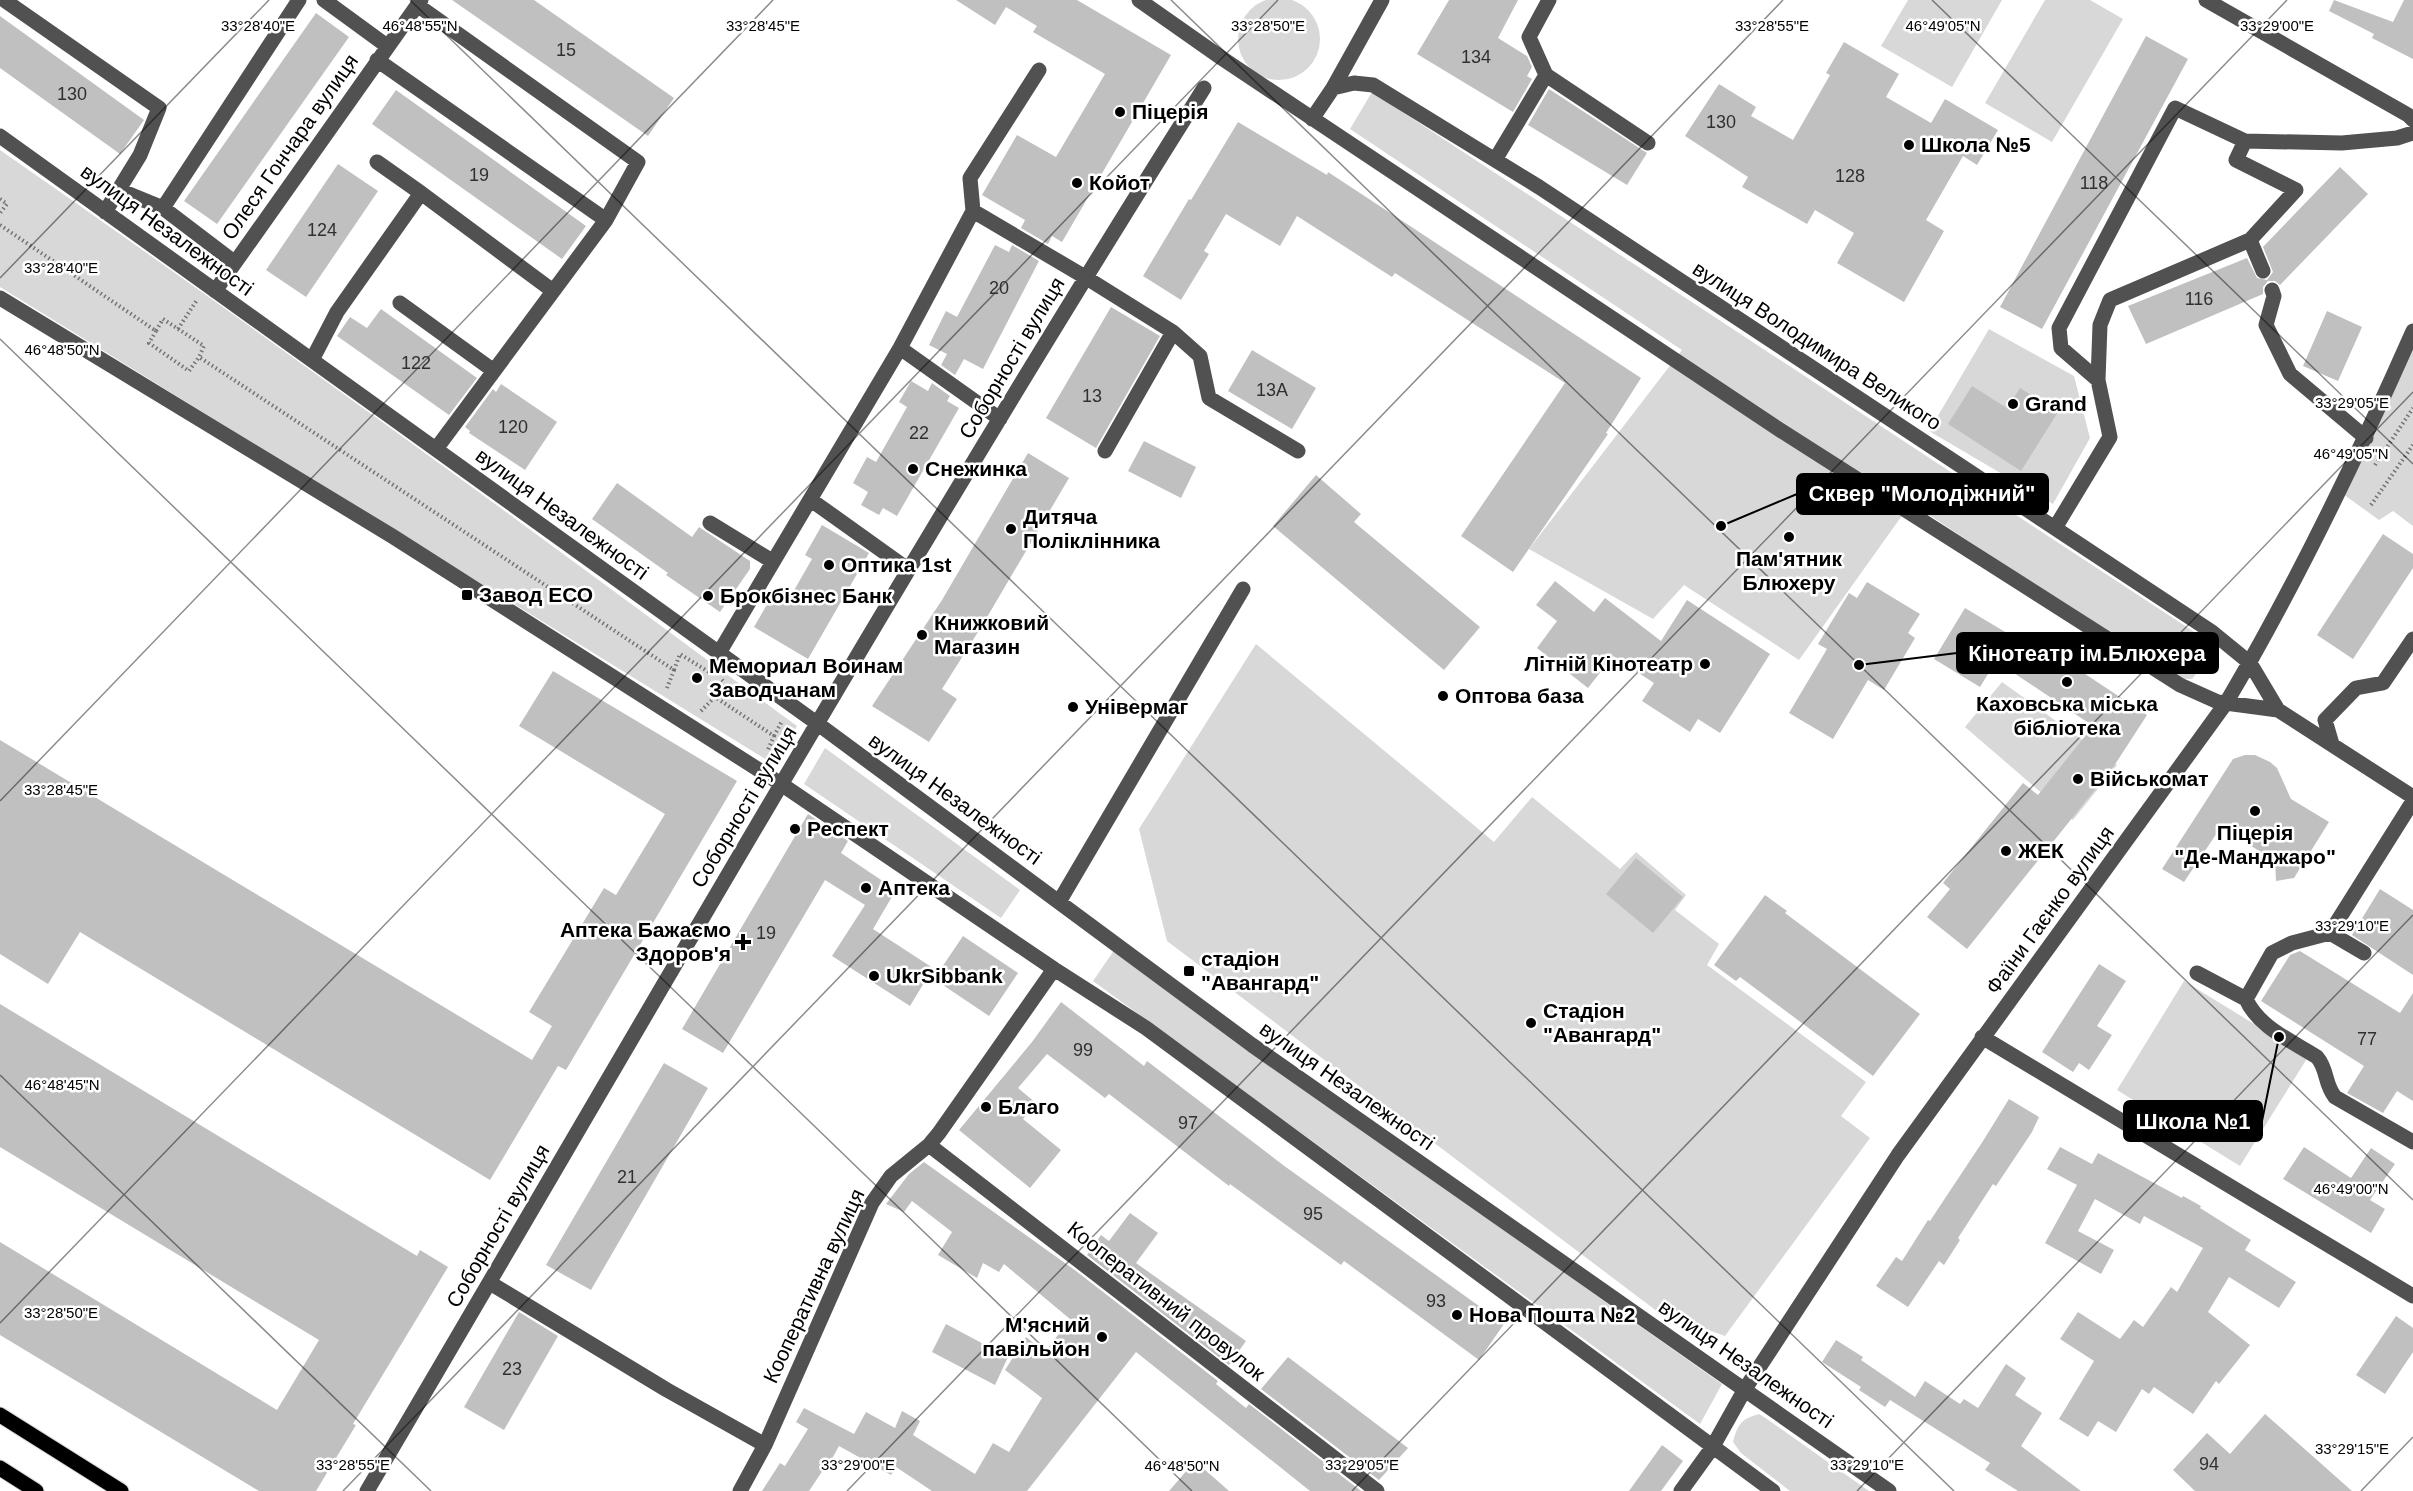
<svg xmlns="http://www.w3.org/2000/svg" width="2413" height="1491" viewBox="0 0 2413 1491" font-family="Helvetica,sans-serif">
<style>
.green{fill:#d8d8d8}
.building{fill:#c0c0c0}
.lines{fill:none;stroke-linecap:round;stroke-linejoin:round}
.major-casing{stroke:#dbdbdb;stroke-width:17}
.path{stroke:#737373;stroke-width:4;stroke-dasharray:1.5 3;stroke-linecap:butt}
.minor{stroke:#515151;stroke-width:15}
.major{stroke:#000;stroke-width:15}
.ticks{fill:none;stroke:#000;stroke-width:1.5;stroke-opacity:0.45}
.poi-dot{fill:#000;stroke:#fff;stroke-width:2}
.labels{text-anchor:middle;stroke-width:5;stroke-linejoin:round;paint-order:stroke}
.number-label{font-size:18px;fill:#303030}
.poi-label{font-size:21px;font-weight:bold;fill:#000;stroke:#fff;text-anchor:start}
.street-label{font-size:21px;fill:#000;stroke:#fff}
.ticks-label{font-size:15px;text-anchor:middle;fill:#000;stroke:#fff;stroke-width:5;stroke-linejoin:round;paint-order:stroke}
.leader{fill:none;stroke:#000;stroke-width:2}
.callout-dot{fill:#000;stroke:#fff;stroke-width:2}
.callout{fill:#000;stroke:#000;stroke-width:2}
.callout-label{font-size:22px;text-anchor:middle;font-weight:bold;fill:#fff}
</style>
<rect width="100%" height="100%" fill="#fff"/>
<path class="green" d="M1238 39a41 41 0 1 1 82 0a41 41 0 1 1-82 0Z
M 1908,0 L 2002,0 L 1952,87 L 1881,46 Z
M 2045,0 L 2090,0 L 2123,19 L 2052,142 L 1985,103 Z
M 1372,92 L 2205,639 L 2212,654 L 2192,679 L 2178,679 L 1911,503 L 1799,660 L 1684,585 L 1653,619 L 1529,549 L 1682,350 L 1350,129 Z
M 0,150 C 269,337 533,531 797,726 L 775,765 L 0,287 Z
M 1989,329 L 2074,376 L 2090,438 L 2053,504 L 1929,431 Z
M 2413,340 L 2413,526 L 2393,511 L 2379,520 L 2343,494 Z
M 1256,644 L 1494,842 L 1532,797 L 1620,869 L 1636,852 L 1686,895 L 1675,910 L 1719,944 L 1707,965 L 1866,1082 L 1841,1116 L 1870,1138 L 1725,1336 L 1658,1312 L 1167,941 L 1139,829 Z
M 2002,682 L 2117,765 L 2073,820 L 1965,727 Z
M 825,748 L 1020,890 L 1001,918 L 804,784 Z
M 1115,949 L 1303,1089 L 1722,1384 L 1700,1424 L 1093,981 Z
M 2184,981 L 2308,1057 L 2240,1166 L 2117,1090 Z
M 1759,1414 L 1767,1419 L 1869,1491 L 1790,1491 L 1741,1453 L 1733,1442 C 1738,1424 1741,1419 1759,1414 Z"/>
<path class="building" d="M 452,0 L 534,0 L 674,98 L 648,136 Z
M 956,0 L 1077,0 L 1171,55 L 1062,242 L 1052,236 L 1048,244 L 1021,228 L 1025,220 L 982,195 L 1017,135 L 1056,157 L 1105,74 L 1033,32 L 1037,26 L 1006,7 L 995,25 Z
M 1449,0 L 1518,0 L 1498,38 L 1527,56 L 1532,67 L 1527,76 L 1532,79 L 1513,112 L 1417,54 Z
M 2334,0 L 2393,22 L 2404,0 L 2413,0 L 2413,59 L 2372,38 L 2374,34 L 2329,11 Z
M 316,13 L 349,37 L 217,224 L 184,201 Z
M 0,16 L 144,120 L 120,154 L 0,68 Z
M 2146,36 L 2188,59 L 2042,329 L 2000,307 Z
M 1844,42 L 1899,74 L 1886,97 L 1931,123 L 1945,99 L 1998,130 L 1977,165 L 1963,156 L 1926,220 L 1944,231 L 1904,302 L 1837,263 L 1854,233 L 1815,210 L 1807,224 L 1742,187 L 1748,177 L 1685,136 L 1719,84 L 1756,107 L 1751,116 L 1793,140 L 1830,75 L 1826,73 Z
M 1549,89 L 1647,153 L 1627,185 L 1528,125 Z
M 396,90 L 586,226 L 562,259 L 372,124 Z
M 1238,122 L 1327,175 L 1328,172 L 1641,378 L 1606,433 L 1608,434 L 1513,572 L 1461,536 L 1565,383 L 1395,273 L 1392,277 L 1297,216 L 1280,246 L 1226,214 L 1204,251 L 1209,254 L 1181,300 L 1143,276 L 1189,199 L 1191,200 Z
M 338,164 L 378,191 L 306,297 L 266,270 Z
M 2340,167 L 2368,194 L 2280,285 L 2275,281 L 2268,281 L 2263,287 L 2263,294 L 2146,344 L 2128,306 L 2247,258 L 2257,278 L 2267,280 L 2273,272 L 2263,247 Z
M 995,245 L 1009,252 L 1012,245 L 1039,261 L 983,369 L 964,359 L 955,375 L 941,365 L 947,354 L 929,345 L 946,311 L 957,317 Z
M 1111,307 L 1160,336 L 1096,448 L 1046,418 Z
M 381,309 L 477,378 L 449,415 L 337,336 L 350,317 L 367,328 Z
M 2327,311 L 2362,327 L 2338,381 L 2303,366 Z
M 1252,350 L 1316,388 L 1292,429 L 1228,391 Z
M 911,381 L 928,391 L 932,383 L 950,396 L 947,401 L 959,408 L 897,516 L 883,508 L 879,515 L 861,505 L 868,492 L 853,483 L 867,457 L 876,462 L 907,407 L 899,402 Z
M 501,384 L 557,422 L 525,470 L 469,433 L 470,431 L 465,427 L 493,389 L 496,392 Z
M 1972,386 L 2007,408 L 2020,388 L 2058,412 L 2021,471 L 1948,424 Z
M 1144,441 L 1196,467 L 1181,498 L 1128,471 Z
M 1028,453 L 1069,478 L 983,624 L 942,689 L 957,699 L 929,742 L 872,706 L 942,600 Z
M 1316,475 L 1361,514 L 1354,522 L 1480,627 L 1444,670 L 1273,526 Z
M 617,483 L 692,537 L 699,527 L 750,561 L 750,569 L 720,612 L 666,575 L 668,573 L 592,519 Z
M 822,525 L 869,553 L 808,659 L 754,627 L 775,591 L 789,599 L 812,559 L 805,555 Z
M 2383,534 L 2413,554 L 2413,568 L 2353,659 L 2317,635 Z
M 1555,581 L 1594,612 L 1605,598 L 1661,641 L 1687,600 L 1770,654 L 1720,733 L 1698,719 L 1690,732 L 1642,701 L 1654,683 L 1613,656 L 1588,688 L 1537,648 L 1557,621 L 1536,605 Z
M 1867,582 L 1920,614 L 1908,633 L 1915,638 L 1884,690 L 1868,680 L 1833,739 L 1789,713 L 1827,649 L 1818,644 L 1849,593 L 1857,598 Z
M 1965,608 L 2017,639 L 2022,632 L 2147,715 L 2114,766 L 1967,949 L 1927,917 L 1950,889 L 1943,883 L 2023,783 L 2038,795 L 2093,726 L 1996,661 L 1980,687 L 1934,659 Z
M 553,671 L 737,781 L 566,1070 L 558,1066 L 490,1180 L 80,932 L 48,984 L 0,954 L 0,740 L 532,1060 L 552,1026 L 529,1012 L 604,888 L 616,895 L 665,814 L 519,726 Z
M 2245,755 L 2255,755 L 2270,762 L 2277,768 L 2291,799 L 2329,822 L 2294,878 L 2276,881 L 2275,861 L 2221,827 L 2184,882 L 2162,869 L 2233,759 Z
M 808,814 L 848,841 L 841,853 L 896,890 L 873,929 L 933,968 L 910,1006 L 832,956 L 865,905 L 825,880 L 723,1053 L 682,1029 Z
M 1636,858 L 1683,897 L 1653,933 L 1606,894 Z
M 2380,889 L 2413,910 L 2413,975 L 2352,935 Z
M 1765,895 L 1787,911 L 1785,913 L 1920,1014 L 1873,1076 L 1740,977 L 1736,981 L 1714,965 Z
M 963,936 L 1018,973 L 989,1016 L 934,979 Z
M 2300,951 L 2400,1013 L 2413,993 L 2413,1101 L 2397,1091 L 2383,1113 L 2347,1093 L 2364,1066 L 2261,1001 L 2290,955 Z
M 2099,964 L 2126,981 L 2097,1026 L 2112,1035 L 2089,1070 L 2079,1063 L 2073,1072 L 2042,1052 Z
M 1061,1002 L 1144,1066 L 1147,1061 L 1283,1165 L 1504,1324 L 1479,1360 L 1344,1261 L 1341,1265 L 1230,1184 L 1229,1186 L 1109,1094 L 1105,1098 L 1047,1054 L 1018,1088 L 1036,1103 L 1023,1119 L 1061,1150 L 1030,1188 L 959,1130 L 1032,1042 Z
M 0,1004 L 417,1256 L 420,1250 L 448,1267 L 353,1424 L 356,1425 L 316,1491 L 259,1491 L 0,1335 L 0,1242 L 277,1410 L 319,1340 L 0,1147 Z
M 664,1063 L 708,1088 L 591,1290 L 546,1265 Z
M 2009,1099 L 2039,1117 L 2032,1132 L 1996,1186 L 1993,1184 L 1958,1238 L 1960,1240 L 1944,1265 L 1939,1261 L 1908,1307 L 1876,1286 L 1896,1257 L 1902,1261 L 1928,1220 L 1930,1221 L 1983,1141 Z
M 2060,1147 L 2092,1164 L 2098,1153 L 2182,1198 L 2183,1196 L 2201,1206 L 2200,1208 L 2251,1240 L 2245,1250 L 2296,1282 L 2279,1308 L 2229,1277 L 2208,1312 L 2250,1345 L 2219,1384 L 2216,1381 L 2193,1414 L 2154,1387 L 2149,1394 L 2142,1389 L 2116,1432 L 2098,1421 L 2088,1437 L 2059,1419 L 2094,1361 L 2060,1339 L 2078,1312 L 2120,1339 L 2134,1320 L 2143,1327 L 2171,1287 L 2177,1292 L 2203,1248 L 2144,1216 L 2140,1224 L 2095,1199 L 2078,1231 L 2114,1250 L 2101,1274 L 2045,1243 L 2077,1185 L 2047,1169 Z
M 2304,1147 L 2351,1178 L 2371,1148 L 2395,1164 L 2370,1200 L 2385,1209 L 2371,1233 L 2283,1179 Z
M 924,1162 L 1076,1271 L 1218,1381 L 1216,1384 L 1246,1408 L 1249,1404 L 1361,1491 L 1310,1491 L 1136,1352 L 1027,1491 L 932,1491 L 896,1467 L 891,1475 L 839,1446 L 829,1464 L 827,1464 L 809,1491 L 762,1491 L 780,1463 L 785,1466 L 808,1429 L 796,1422 L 804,1408 L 854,1434 L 866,1412 L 895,1428 L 902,1411 L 920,1421 L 913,1435 L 975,1474 L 993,1443 L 1009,1452 L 1042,1398 L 1005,1370 L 1026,1337 L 1045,1352 L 1070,1319 L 1004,1264 L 999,1272 L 983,1263 L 977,1278 L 938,1255 L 952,1232 L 912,1201 L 904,1212 L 886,1204 L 909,1174 Z
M 1130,1213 L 1158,1233 L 1136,1263 L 1246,1341 L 1229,1365 L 1087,1255 L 1101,1235 L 1109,1241 Z
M 519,1312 L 558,1336 L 504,1430 L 464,1407 Z
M 2396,1316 L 2413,1328 L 2413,1352 L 2385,1394 L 2356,1375 Z
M 946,1324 L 1008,1357 L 995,1385 L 932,1352 Z
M 1836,1340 L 1863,1357 L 1861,1360 L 1915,1397 L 1925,1381 L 1960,1404 L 1964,1399 L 1978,1408 L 2006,1364 L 2026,1378 L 2015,1395 L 2042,1413 L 2021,1446 L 2081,1491 L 2018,1491 L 1985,1470 L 1990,1463 L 1890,1400 L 1885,1407 L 1859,1390 L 1861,1387 L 1822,1362 Z
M 1288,1357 L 1408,1448 L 1379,1480 L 1261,1389 Z
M 2265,1414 L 2352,1491 L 2195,1491 L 2173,1470 L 2207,1433 L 2230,1454 Z
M 1662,1445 L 1683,1461 L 1661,1491 L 1629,1491 Z
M 1195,1461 L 1229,1491 L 1169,1491 Z"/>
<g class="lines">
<defs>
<path id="major" d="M 0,1415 L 121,1491
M 0,1468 L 36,1491"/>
</defs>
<use href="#major" class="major-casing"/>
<path class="path" d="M 0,199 L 7,204 L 0,213
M 0,225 L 156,331 L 163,319 L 204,346 L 199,357 L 674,670 L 667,688
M 178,329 L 197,300
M 156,331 L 149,343 L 189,371 L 199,357
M 2375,465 L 2413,408
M 2371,505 L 2413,445
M 674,670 L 680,654 L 712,674
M 715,697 L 723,681 L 721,679
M 701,711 L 715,697 L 774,736 L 767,752
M 774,736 L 782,721"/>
<path class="minor" d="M 4,0 L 159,108 L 140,155 L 105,212
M 324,0 L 387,46
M 1139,0 L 1223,59 L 1780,430 L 2180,685 L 2218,702 L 2278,710 L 2413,797
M 2206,0 L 2408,115 L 2413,120
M 417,5 L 638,162 L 606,220 L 436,449
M 377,60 L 606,220
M 1546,75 L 1529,37 L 1549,0
M 1333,88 L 1382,0
M 1312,119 L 1333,88 L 1354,83 L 1373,85 L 1539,187 L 2212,632 L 2250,663 L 2278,710
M 0,136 L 818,724 L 1252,1045 L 1889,1491
M 1495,160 L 1546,75 L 1648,143
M 119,190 L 163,208 L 299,0
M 421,193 L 553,291
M 163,208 L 234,262
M 973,211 L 1085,277 L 1173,332 L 1105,451
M 2250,240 L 2263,271
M 2272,290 L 2274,296 L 2266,325 L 2290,374 L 2366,438
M 215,291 L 421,0
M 0,298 L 392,536 L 781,784 L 1054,969 L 1146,1028 L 1773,1491
M 400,303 L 494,371
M 1173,332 L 1200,356 L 1209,398 L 1298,451
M 900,348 L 1000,419
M 312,360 L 337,312 L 421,193 L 377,162
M 2098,380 L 2100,325 L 2110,300 L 2250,240 L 2296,190 L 2236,160 L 2245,141
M 811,500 L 909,570
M 710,523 L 772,561
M 2055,528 L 2110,437 L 2098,380 L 2061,348 L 2059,328 L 2175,108 L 2245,141 L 2342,143 L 2397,138 L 2413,133
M 719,653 L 900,348 L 973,211 L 970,178 L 1039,70
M 2332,744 L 2325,720 L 2356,688 L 2383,683 L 2413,639
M 2413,801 L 2330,933 L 2292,943 L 2272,953 L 2246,999 C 2258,1027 2292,1041 2317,1057 C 2328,1070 2324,1083 2335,1097 L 2413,1142
M 1059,902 L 1243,589
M 2330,933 L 2364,953
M 2197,973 L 2246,999
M 1982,1037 L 2413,1296
M 929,1145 L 1377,1491
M 490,1283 L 667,1390 L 765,1445
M 367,1491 C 643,1022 913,549 1204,88
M 740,1491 L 765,1445 L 872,1203 L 891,1176 L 929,1145 L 939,1133 L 1054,969
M 1681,1491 L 1712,1448 L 1745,1389 L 1898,1155 L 2226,703 C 2297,583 2357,458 2413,331"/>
<use href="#major" class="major"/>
</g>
<path class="ticks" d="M 410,0 L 1954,1491M 1171,0 L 2413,1200M 1932,0 L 2413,464M 0,278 L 269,0M 0,339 L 1192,1491M 0,801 L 773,0M 0,1075 L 431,1491M 0,1323 L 1278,0M 343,1491 L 1783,0M 847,1491 L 2287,0M 1352,1491 L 2413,392M 1857,1491 L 2413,915M 2361,1491 L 2413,1437"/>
<g class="poi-dot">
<circle cx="1120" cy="112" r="6"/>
<circle cx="1909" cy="145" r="6"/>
<circle cx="1077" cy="183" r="6"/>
<circle cx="2013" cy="404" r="6"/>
<circle cx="913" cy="469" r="6"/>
<circle cx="1011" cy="529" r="6"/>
<circle cx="1789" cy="537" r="6"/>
<circle cx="829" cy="565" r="6"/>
<rect x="461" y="589" width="12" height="12" rx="3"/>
<circle cx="708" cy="596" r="6"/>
<circle cx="922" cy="635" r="6"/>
<circle cx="1705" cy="664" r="6"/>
<circle cx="697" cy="678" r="6"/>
<circle cx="2067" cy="682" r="6"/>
<circle cx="1443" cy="696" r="6"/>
<circle cx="1073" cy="707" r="6"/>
<circle cx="2078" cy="779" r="6"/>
<circle cx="2255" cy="811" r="6"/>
<circle cx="795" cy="829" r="6"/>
<circle cx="2006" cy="851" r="6"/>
<circle cx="866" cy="888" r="6"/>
<path d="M740 933h6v6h6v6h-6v6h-6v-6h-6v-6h6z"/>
<rect x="1183" y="965" width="12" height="12" rx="3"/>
<circle cx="874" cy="976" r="6"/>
<circle cx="1531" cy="1023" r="6"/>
<circle cx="986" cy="1107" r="6"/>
<circle cx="1457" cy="1315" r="6"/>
<circle cx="1102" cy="1337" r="6"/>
</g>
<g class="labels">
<g class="number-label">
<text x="566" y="56">15</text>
<text x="1476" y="63">134</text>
<text x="72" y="100">130</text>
<text x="1721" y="128">130</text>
<text x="479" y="181">19</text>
<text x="1850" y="182">128</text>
<text x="2094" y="189">118</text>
<text x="322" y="236">124</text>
<text x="999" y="294">20</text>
<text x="2199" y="305">116</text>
<text x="416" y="369">122</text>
<text x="1272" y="396">13А</text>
<text x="1092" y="402">13</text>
<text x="513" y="433">120</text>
<text x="919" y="439">22</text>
<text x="766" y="939">19</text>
<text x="2367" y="1045">77</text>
<text x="1083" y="1056">99</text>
<text x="1188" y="1129">97</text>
<text x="627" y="1183">21</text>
<text x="1313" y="1220">95</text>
<text x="1436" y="1307">93</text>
<text x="512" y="1375">23</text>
<text x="2209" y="1470">94</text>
</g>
<g class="poi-label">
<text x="1132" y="119">Піцерія</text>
<text x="1921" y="152">Школа №5</text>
<text x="1089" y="190">Койот</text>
<text x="2025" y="411">Grand</text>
<text x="925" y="476">Снежинка</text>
<text x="1023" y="524">Дитяча<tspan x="1023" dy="24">Поліклінника</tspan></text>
<text x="1789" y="566" text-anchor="middle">Пам'ятник<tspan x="1789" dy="24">Блюхеру</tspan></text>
<text x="841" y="572">Оптика 1st</text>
<text x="479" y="602">Завод ЕСО</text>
<text x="720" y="603">Брокбізнес Банк</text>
<text x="934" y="630">Книжковий<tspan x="934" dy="24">Магазин</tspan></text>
<text x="1693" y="671" text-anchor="end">Літній Кінотеатр</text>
<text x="709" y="673">Мемориал Воинам<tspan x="709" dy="24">Заводчанам</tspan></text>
<text x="1455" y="703">Оптова база</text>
<text x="2067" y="711" text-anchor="middle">Каховська міська<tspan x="2067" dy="24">бібліотека</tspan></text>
<text x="1085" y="714">Універмаг</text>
<text x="2090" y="786">Військомат</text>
<text x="807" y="836">Респект</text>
<text x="2255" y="840" text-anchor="middle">Піцерія<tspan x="2255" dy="24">"Де-Манджаро"</tspan></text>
<text x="2018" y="858">ЖЕК</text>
<text x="878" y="895">Аптека</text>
<text x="731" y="937" text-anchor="end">Аптека Бажаємо<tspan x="731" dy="24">Здоров'я</tspan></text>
<text x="1201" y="966">стадіон<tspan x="1201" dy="24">"Авангард"</tspan></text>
<text x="886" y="983">UkrSibbank</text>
<text x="1543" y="1018">Стадіон<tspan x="1543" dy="24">"Авангард"</tspan></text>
<text x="998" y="1114">Благо</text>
<text x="1469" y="1322">Нова Пошта №2</text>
<text x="1090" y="1332" text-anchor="end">М'ясний<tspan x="1090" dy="24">павільйон</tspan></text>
</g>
<g class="street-label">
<text transform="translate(290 147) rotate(-55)" y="7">Олеся Гончара вулиця</text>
<text transform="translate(167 230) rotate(36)" y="7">вулиця Незалежності</text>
<text transform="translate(1817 346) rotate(33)" y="7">вулиця Володимира Великого</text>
<text transform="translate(1012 358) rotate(-59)" y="7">Соборності вулиця</text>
<text transform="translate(562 514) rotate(36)" y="7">вулиця Незалежності</text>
<text transform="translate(955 799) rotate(36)" y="7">вулиця Незалежності</text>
<text transform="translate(744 807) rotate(-59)" y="7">Соборності вулиця</text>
<text transform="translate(2050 910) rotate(-54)" y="7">Фаїни Гаєнко вулиця</text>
<text transform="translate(1347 1086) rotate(35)" y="7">вулиця Незалежності</text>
<text transform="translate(498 1226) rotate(-60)" y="7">Соборності вулиця</text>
<text transform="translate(814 1286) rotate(-65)" y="7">Кооперативна вулиця</text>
<text transform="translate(1166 1301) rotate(38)" y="7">Кооперативний провулок</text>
<text transform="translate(1746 1364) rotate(35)" y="7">вулиця Незалежності</text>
</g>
</g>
<g class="ticks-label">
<text x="420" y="31">46°48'55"N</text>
<text x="1943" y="31">46°49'05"N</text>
<text x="258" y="31">33°28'40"E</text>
<text x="763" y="31">33°28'45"E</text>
<text x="1268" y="31">33°28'50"E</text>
<text x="1772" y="31">33°28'55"E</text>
<text x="2277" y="31">33°29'00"E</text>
<text x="61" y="273">33°28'40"E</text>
<text x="62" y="355">46°48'50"N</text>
<text x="2352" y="408">33°29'05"E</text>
<text x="2351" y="459">46°49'05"N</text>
<text x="61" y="795">33°28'45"E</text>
<text x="2352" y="931">33°29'10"E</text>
<text x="62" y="1090">46°48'45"N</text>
<text x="2351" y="1194">46°49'00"N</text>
<text x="61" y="1318">33°28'50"E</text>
<text x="2352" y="1454">33°29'15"E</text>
<text x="353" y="1470">33°28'55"E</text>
<text x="858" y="1470">33°29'00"E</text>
<text x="1362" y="1470">33°29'05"E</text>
<text x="1867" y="1470">33°29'10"E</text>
<text x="1182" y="1471">46°48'50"N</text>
</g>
<path class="leader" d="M1721 526L1797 494M1859 665L1957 653M2279 1037L2262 1121"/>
<g class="callout-dot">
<circle cx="1721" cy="526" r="6"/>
<circle cx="1859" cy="665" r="6"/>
<circle cx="2279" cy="1037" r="6"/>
</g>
<g class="callout">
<rect x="1797" y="474" width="251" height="40" rx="6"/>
<rect x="1957" y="633" width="261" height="40" rx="6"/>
<rect x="2124" y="1101" width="138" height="40" rx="6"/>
</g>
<g class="callout-label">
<text x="1922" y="501">Сквер "Молодіжний"</text>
<text x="2087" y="661">Кінотеатр ім.Блюхера</text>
<text x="2193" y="1129">Школа №1</text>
</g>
</svg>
